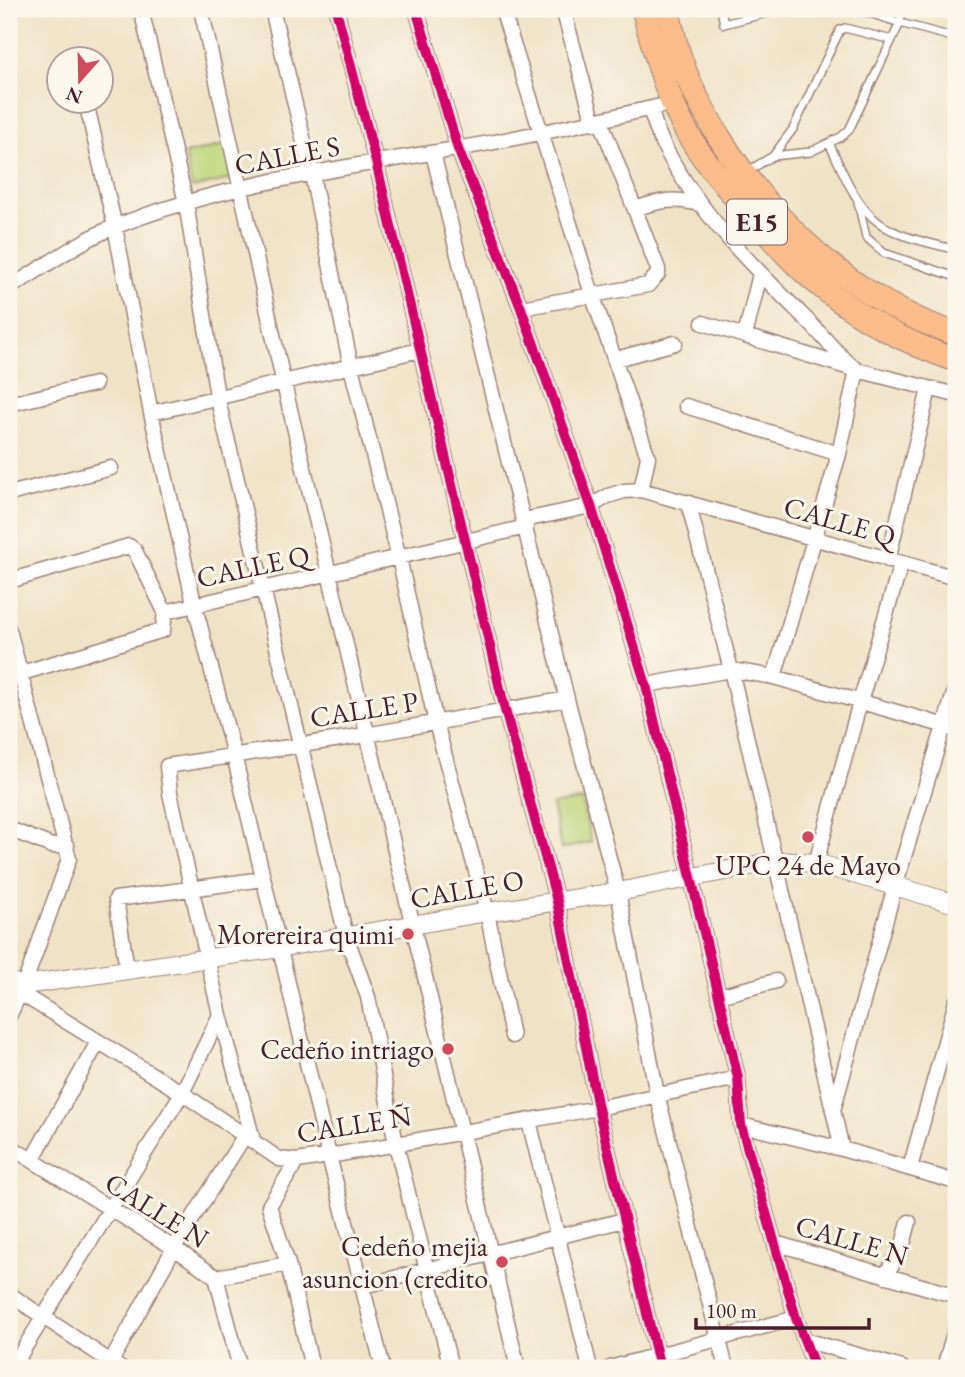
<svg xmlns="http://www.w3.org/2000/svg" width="965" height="1377" viewBox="0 0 965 1377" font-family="'EB Garamond',serif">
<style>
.green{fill:#bdd579;stroke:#847a52;stroke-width:2}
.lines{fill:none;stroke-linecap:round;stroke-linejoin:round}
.service-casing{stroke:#9c8178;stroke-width:10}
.minor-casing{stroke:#9c8178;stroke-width:17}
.tertiary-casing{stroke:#9c8178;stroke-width:20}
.trunk-casing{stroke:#9c8178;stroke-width:25}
.service{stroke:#fff;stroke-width:7}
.minor{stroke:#fff;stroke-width:14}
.tertiary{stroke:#fff;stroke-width:18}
.trunk{stroke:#f9bc8a;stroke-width:23}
.cycleway-casing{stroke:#fbf7ec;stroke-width:15}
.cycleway{stroke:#d6006c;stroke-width:10}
.poi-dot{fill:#d1495b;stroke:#fbf7ec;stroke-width:2.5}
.labels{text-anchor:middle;stroke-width:6;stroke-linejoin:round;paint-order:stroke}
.shield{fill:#fbf7ec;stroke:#7f6065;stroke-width:2}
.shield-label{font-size:26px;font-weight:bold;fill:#4a1f2b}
.street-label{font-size:28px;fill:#4a1f2b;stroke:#fbf7ec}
.poi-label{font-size:28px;fill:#4a1f2b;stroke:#fbf7ec;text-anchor:end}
</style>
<rect width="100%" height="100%" fill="#fbf7ec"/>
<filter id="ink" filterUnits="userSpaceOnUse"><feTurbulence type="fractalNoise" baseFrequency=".0143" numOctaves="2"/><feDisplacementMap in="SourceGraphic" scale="14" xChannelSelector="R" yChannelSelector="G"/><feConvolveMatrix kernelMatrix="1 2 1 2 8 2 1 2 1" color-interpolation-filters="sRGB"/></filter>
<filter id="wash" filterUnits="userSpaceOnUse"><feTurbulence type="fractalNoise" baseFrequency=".00686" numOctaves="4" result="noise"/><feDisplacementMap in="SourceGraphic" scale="28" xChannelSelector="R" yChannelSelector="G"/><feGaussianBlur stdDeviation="1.57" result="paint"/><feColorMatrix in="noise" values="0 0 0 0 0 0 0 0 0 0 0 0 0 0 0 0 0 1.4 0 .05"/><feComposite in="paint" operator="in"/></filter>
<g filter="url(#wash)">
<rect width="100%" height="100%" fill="#efe3c6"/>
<path class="green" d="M 228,144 L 235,178 L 192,188 L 185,154 Z
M 582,800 L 591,842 L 561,849 L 552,805 Z"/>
</g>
<g filter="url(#ink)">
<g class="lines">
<defs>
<path id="service" d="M 721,9 L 724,24 L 782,9
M 857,9 L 900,23 L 902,9
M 829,143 C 842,169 854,204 878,222 C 899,238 931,243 956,250
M 773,156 L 793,129 L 840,30 L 845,28 L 892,40
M 746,172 L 773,156 L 810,152 L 841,137 L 849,130 L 900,23 L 956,38
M 858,202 L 866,237 L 884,253 L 956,277"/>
<path id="minor" d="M 141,9 L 186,203 L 217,396 L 346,936 L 368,997 L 396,1144 L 451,1368
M 201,9 L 283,380 L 518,1368
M 272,9 L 312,175 L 351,367 L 399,558 L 436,723 L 487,912 L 512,1036
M 336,9 L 376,162 L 505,710 L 557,901 L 598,1108 L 660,1368
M 416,9 L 458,149 L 521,308 L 591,506 L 646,685 L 738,1078 L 741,1125 L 796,1318 L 815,1368
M 502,9 L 592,294 L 648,457 L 641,490
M 563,9 L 594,123
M 86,102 L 115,227 L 151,413 L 194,603 L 234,755 L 329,1156 L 383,1368
M 650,109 C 654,120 657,133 663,144 C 698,213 754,268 808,321 C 825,338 838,356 857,370 L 839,454 L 774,677
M 433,153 L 567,699 L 618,892 L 657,1094 L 726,1368
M 635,209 C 659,200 675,198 699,204
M 760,274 L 745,336 L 857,370 L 956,395
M 9,288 C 43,268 77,242 114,227 C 225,183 344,168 461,148 C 533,136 603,119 674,103
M 521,308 L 648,285 L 658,274 L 658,269 L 601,122
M 703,323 L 745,336
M 616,359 L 675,343
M 9,404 L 95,384
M 686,406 L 839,454
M 151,413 L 420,350
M 9,494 L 111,468
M 688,502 L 731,670 L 842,1149
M 524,520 L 591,506 L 608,496 L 624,491 L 641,490 L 956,578
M 888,560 L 929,389
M 9,581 L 129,546 L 135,551 L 165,612 L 163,630 L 9,677
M 165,612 L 526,527
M 9,630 L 69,859 L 24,985 L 9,1016
M 646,685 L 731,670 L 774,677 L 956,729
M 9,829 L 52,846 L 67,846
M 816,863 L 860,702 L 901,564
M 127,969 L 116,899 L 263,879
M 20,993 L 182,1093 L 279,1159 L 297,1161 L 329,1156 L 598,1108 L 738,1078
M 719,996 L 776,981
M 834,1107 L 895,886 L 956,687
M 529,1121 L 590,1368
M 741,1125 L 842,1149 L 956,1182
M 253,1140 L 220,1015 L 170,793 L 167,766 L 366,735 L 567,699
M 9,1146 L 174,1248 L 216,1277 L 288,1264
M 32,1160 L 98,1042
M 297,1161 L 269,1206 L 288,1264 L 312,1368
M 910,1168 L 956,1002
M 775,1243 L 956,1296
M 885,1276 L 902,1248 L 909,1222
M 216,1277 L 240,1368
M 363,1286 L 624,1220
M 9,1294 L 120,1368
M 805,1340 L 902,1368
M 111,1362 L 174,1248 L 245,1135
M 12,1368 L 182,1093 L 220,1015
M 610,1368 L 796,1318
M 944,1368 L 956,1326"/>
<path id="tertiary" d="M 9,982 L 24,985 L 279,948 L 487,912 L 618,892 L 775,861 L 816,863 L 956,904"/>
<path id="trunk" d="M 643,9 C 654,50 665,92 685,129 C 701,158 725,186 747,210 C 769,235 791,262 817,283 C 857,317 907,344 956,360
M 667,9 C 672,26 675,44 681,60 C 690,87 705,113 719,137 C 775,226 855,301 956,334"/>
</defs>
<use href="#service" class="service-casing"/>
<use href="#minor" class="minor-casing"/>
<use href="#tertiary" class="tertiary-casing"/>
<use href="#trunk" class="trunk-casing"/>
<use href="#service" class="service"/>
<use href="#minor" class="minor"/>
<use href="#tertiary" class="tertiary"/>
<use href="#trunk" class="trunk"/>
<defs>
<path id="cycleway" d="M 336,9 L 376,162 L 505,710 L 557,901 L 598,1108 L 660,1368
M 416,9 L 458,149 L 521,308 L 591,506 L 646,685 L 738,1078 L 741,1125 L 796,1318 L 815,1368"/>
</defs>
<use href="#cycleway" class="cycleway-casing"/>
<use href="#cycleway" class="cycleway"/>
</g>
</g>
<g class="poi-dot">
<circle cx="808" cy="837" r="7"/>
<circle cx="408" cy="934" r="7"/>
<circle cx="448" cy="1049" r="7"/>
<circle cx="502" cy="1262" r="7"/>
</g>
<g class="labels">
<rect class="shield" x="727" y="199.5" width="60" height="45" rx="5"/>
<g class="shield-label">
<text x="757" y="231">E15</text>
</g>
<g class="street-label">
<text transform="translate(287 155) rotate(-11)" y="10">CALLE S</text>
<text transform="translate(840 521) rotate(16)" y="10">CALLE Q</text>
<text transform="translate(253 566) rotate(-12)" y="10">CALLE Q</text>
<text transform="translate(364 709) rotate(-9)" y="10">CALLE P</text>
<text transform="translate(467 889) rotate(-10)" y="10">CALLE O</text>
<text transform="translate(354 1124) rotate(-9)" y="10">CALLE Ñ</text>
<text transform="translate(157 1210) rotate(32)" y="10">CALLE N</text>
<text transform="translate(852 1240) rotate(16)" y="10">CALLE N</text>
</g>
<g class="poi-label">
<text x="808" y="875" text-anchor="middle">UPC 24 de Mayo</text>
<text x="394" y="944">Morereira quimi</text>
<text x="434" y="1059">Cedeño intriago</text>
<text x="488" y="1256">Cedeño mejia<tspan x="488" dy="32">asuncion (credito</tspan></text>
</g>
</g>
<rect width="965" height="1377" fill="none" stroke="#fbf7ec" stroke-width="35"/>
<g transform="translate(80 80) rotate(200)"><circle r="33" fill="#fbf7ec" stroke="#b4a19f" stroke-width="2"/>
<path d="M0-5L12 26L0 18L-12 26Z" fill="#d1495b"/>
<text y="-10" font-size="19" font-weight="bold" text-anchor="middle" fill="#4a1f2b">N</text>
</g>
<path d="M696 1318v10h173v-10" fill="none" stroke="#4a1f2b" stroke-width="3.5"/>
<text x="706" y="1318" font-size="21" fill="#4a1f2b" stroke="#fbf7ec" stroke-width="5" paint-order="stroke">100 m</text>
</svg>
